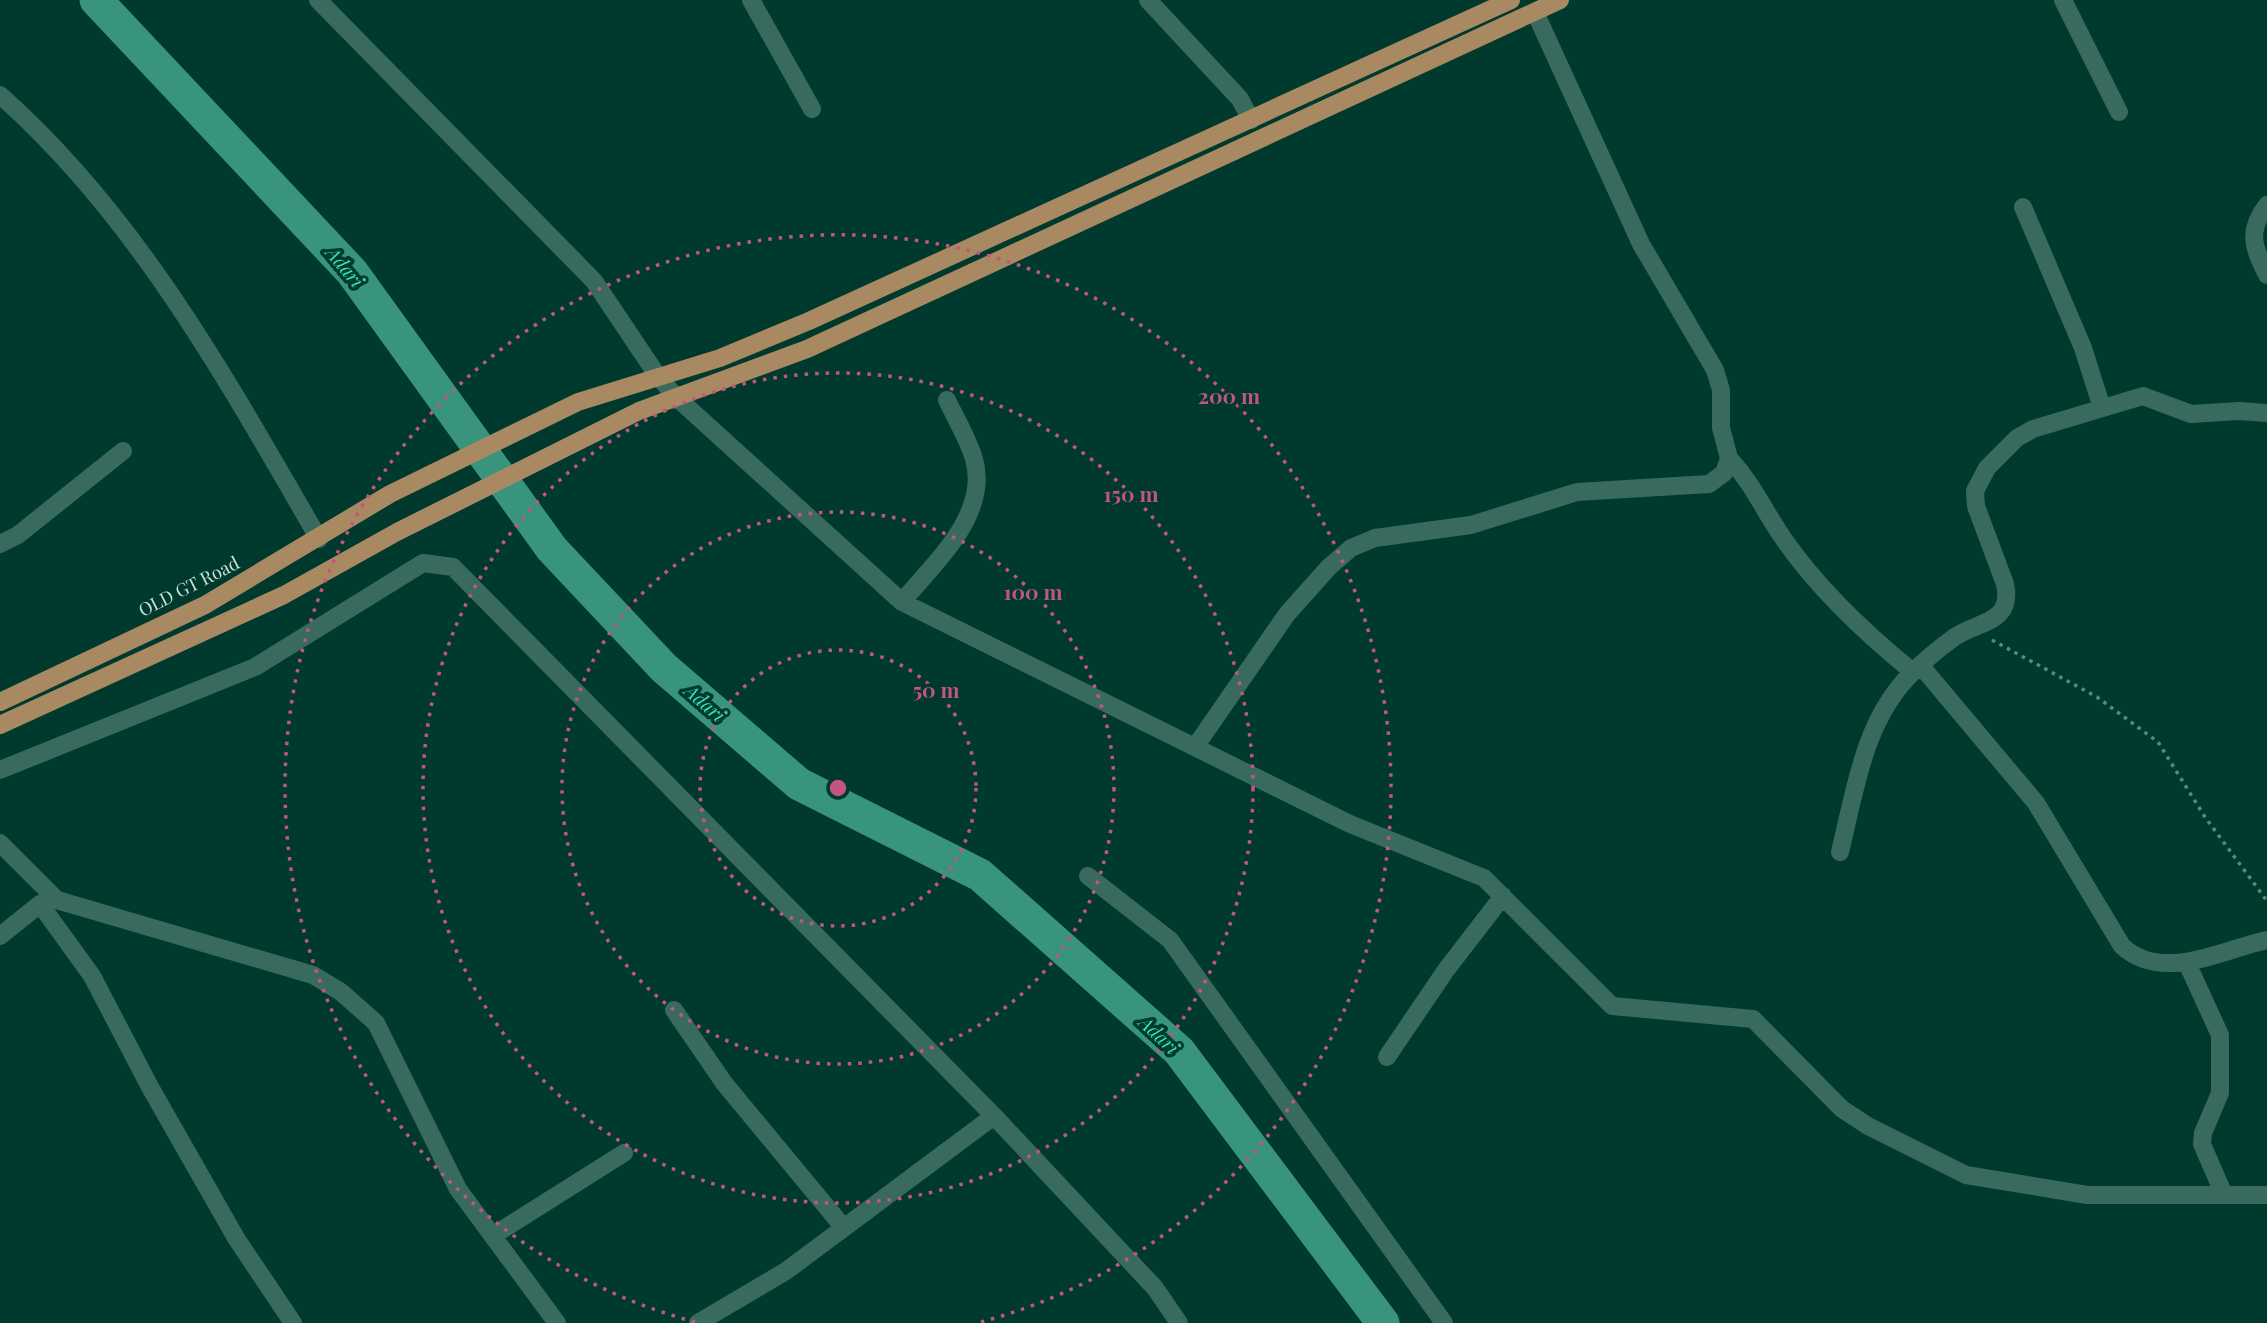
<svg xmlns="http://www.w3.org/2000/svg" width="2267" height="1323" viewBox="0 0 2267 1323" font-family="'Playfair Display',serif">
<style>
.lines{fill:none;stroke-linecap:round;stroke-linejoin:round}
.river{stroke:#38947d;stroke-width:33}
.path{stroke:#5d877d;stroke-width:3.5;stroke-dasharray:3.5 5;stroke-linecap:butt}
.minor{stroke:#386b5d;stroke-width:18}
.major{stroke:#a98961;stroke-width:18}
.ring{fill:none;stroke:#c45581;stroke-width:3.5;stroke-dasharray:3.5 7}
.labels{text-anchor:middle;stroke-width:7;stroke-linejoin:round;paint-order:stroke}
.street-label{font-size:18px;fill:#c9e3da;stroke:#00392d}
.water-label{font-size:19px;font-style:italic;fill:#33e3bc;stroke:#00392d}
.centre{fill:#c45581;stroke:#00392d;stroke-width:3.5}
.ring-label{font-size:21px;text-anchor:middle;font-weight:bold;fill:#c45581;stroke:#00392d;stroke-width:7;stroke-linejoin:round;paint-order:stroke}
</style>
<rect width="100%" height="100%" fill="#00392d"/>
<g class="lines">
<path class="river" d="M 96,0 L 352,272 L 552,549 L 664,668 L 799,784 L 980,875 L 1179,1051 L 1383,1323"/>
<path class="path" d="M 1992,640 L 2097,697 L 2158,742 L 2205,817 L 2267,901"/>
<path class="minor" d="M 318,0 L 594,281 L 657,375 L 675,396 L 902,602 L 1350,824 L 1484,878 L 1612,1006 L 1753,1019 L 1842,1109 L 1868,1126 L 1966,1175 L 2087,1195 L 2267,1195
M 751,0 L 812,109
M 1148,0 L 1240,99 L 1251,120
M 2063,0 L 2119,112
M 0,95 C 138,217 228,382 319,539
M 2267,205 C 2247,231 2253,247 2267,275
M 2023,207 L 2083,348 L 2102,408
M 1729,458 C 1753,484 1763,509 1783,538 C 1818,589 1865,633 1913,672
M 0,544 L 18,535 L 123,451
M 902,602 C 933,564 990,515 974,459 C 968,439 956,419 947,400
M 1921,666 L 2036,803 L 2122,946 C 2162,983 2221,950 2267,940
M 1195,747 L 1287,614 L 1329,567 L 1351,548 L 1375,538 L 1471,525 L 1577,492 L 1709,484 L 1724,473 L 1729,458 L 1721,428 L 1721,390 L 1715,370 L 1641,244 L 1535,12
M 0,770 L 255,667 L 423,563 L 453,567 L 994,1116 L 1155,1288 L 1179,1323
M 0,843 L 57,900 L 313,975 L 341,992 L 376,1023 L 458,1189 L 557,1323
M 1840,852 C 1855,791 1864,720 1911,674 C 1923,662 1938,649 1952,639 C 1975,621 2014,625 2005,584 L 1976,506 L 1975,491 L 1987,468 L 2017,438 L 2033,429 L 2143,396 L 2191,414 L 2239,411 L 2267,413
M 1088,876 L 1170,940 L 1444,1323
M 40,904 L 92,976 L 150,1087 L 236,1238 L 293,1323
M 0,936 L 40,904 L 51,901
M 2187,963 L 2220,1035 L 2220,1093 L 2203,1133 L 2202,1144 L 2224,1195
M 674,1010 L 724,1083 L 844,1228
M 1387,1057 L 1446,970 L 1503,896
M 494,1235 L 624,1153
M 698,1323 L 786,1271 L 994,1116"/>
<path class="major" d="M 0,702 L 205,605 L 390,494 L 578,402 L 720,358 L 809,321 L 1511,0
M 0,725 L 284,595 L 397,532 L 639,411 L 807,349 L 1560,0"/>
</g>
<g class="ring">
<circle cx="838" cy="788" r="138"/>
<circle cx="838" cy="788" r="276"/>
<circle cx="838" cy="788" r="415"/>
<path d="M695 1322A553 553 0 1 1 981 1322"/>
</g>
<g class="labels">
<g class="street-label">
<text transform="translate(189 587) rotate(-27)" y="6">OLD GT Road</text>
</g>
<g class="water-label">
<text transform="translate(345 267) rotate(50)" y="7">Adari</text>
<text transform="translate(705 703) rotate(41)" y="7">Adari</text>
<text transform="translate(1159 1035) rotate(43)" y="7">Adari</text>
</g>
</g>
<circle cx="838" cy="788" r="10" class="centre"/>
<g class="ring-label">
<text x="1229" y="404">200 m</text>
<text x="1131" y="502">150 m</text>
<text x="1033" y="600">100 m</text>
<text x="936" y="698">50 m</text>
</g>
</svg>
